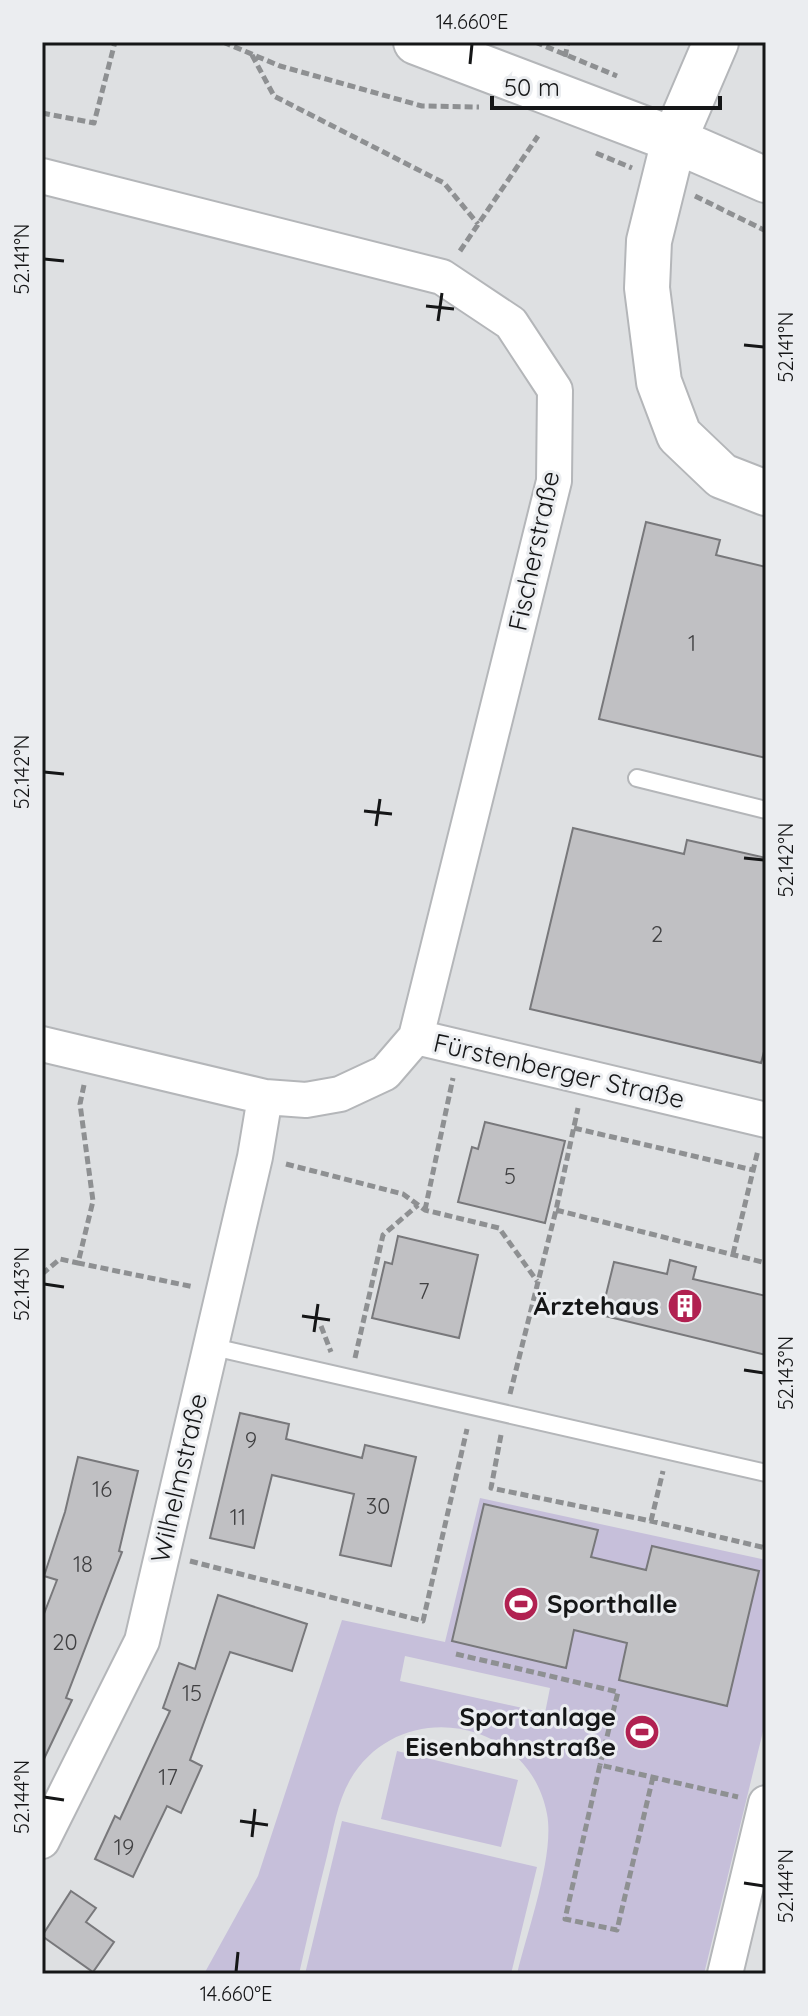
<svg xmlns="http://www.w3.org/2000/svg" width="808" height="2016" viewBox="0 0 808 2016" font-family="Quicksand,sans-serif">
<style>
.green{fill:#c6bfda;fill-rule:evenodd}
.building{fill:#c0c0c3;stroke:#78787b;stroke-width:2}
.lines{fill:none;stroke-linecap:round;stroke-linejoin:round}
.lane-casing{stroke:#b4b6b9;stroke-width:20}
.street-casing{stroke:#b4b6b9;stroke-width:38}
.secondary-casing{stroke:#b4b6b9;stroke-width:48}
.path{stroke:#8e9092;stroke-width:5;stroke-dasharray:8 4;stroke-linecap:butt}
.lane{stroke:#fff;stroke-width:16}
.street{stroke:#fff;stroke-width:34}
.secondary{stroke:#fff;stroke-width:44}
.ticks{fill:none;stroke:#151617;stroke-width:3}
.labels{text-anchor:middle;stroke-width:6;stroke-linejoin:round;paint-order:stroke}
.number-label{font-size:22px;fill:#404042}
.street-label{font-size:26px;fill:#151617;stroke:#ebedf0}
.poi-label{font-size:26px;font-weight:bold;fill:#151617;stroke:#ebedf0;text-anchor:end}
.neatline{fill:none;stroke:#151617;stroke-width:3}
.ticks-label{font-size:20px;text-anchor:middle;fill:#151617}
</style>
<rect width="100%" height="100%" fill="#dee0e2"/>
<path class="green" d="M 480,1498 L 766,1560 L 766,1719 L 704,1974 L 517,1974 C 527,1932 555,1855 547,1814 C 529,1717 399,1695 350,1780 C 337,1803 333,1831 327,1856 C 317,1895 308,1935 299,1974 L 204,1974 L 258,1876 L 342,1620 L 445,1642 ZM 405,1656 L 550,1688 L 545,1713 L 400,1681 Z
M 397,1751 L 518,1780 L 501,1847 L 381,1819 Z
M 342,1821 L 537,1867 L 511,1974 L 305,1974 Z"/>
<path class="building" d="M 646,522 L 720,540 L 716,555 L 766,567 L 766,758 L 599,719 Z
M 573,828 L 684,854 L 687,840 L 766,858 L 766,1044 L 761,1063 L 530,1009 Z
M 485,1122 L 565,1141 L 545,1223 L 458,1202 L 472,1147 L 478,1149 Z
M 398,1236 L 478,1255 L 459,1338 L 372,1318 L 385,1262 L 392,1264 Z
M 670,1260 L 696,1267 L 693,1279 L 766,1296 L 766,1355 L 601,1315 L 614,1262 L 667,1274 Z
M 240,1413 L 289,1424 L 286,1439 L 362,1458 L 365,1445 L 416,1457 L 391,1566 L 340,1555 L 354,1494 L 272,1475 L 254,1548 L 210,1538 Z
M 78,1457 L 138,1471 L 119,1551 L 122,1552 L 66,1698 L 72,1700 L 42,1763 L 42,1619 L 57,1580 L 44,1576 L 65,1512 Z
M 484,1504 L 598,1530 L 591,1557 L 646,1570 L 652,1546 L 759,1571 L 727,1706 L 619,1680 L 627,1643 L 574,1630 L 566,1668 L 452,1641 Z
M 218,1595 L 307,1624 L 292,1671 L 230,1652 L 190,1760 L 202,1766 L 181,1813 L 167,1806 L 133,1877 L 95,1859 L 115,1816 L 120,1819 L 170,1711 L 163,1708 L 179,1663 L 195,1669 Z
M 71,1891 L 96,1908 L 86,1922 L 114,1942 L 93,1972 L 42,1936 Z"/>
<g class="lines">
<defs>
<path id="lane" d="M 637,778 L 766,810
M 209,1346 L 766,1473"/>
<path id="street" d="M 42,176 L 442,277 L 511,323 L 555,390 L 554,481 L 416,1037
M 42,1044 L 265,1097 L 306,1100 L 340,1094 L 385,1073 L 416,1037 L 766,1120
M 42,1841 L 142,1641 L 255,1157 L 265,1097
M 725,1974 L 766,1803"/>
<path id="secondary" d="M 416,42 L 674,140 L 766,180
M 716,42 L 674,140 L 649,241 L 647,288 L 659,382 L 679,435 L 722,476 L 766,493"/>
</defs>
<use href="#lane" class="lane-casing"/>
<use href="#street" class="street-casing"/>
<use href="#secondary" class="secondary-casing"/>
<path class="path" d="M 223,42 L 280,66 L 422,106 L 479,107
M 535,42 L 617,76
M 252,55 L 274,96 L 444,183 L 478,224
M 565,57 L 568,42
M 42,113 L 94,123 L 115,42
M 596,153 L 632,168
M 695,196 L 766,231
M 460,251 L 538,136
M 84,1085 L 80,1104 L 93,1201 L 78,1263 L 194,1287
M 574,1128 L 753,1170
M 286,1164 L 403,1194 L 425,1210 L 499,1228 L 537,1281
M 425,1210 L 453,1078
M 556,1210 L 766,1263
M 733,1254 L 758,1150
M 42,1274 L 60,1259 L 78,1263
M 321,1326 L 331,1352
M 355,1358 L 383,1235 L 418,1205
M 510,1394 L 556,1210 L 578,1108
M 501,1435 L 491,1488 L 651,1521 L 766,1548
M 651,1521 L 663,1471
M 190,1561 L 423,1621 L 467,1429
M 456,1654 L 618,1692 L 600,1765
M 653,1777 L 617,1930 L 565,1919 L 600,1765 L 738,1797"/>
<use href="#lane" class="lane"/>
<use href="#street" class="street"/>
<use href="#secondary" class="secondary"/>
</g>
<path class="ticks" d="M 470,64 L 472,44M 44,259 L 64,261M 426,306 L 454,309M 438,321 L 442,293M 744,345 L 764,347M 44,772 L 64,774M 364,811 L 392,814M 376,826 L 380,799M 744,858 L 764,860M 44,1284 L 64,1287M 302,1316 L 330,1320M 314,1332 L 318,1304M 744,1370 L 764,1373M 44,1797 L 64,1800M 240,1821 L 268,1825M 252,1837 L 255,1809M 744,1883 L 764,1886M 236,1972 L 238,1952"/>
<defs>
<symbol id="building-disc" viewBox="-11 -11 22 22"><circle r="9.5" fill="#b12151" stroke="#ebedf0"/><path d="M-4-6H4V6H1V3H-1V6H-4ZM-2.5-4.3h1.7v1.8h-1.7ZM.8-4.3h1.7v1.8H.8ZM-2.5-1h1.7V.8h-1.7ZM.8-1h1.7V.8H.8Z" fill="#fff"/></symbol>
<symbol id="stadium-disc" viewBox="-11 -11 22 22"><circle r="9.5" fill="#b12151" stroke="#ebedf0"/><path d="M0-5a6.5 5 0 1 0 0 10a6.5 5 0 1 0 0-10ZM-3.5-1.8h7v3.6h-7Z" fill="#fff"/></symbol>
</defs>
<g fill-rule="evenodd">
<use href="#building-disc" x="665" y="1286" width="40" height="40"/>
<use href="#stadium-disc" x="501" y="1584" width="40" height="40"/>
<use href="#stadium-disc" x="622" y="1712" width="40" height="40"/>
</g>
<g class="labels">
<g class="number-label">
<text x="692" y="651">1</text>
<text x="657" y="942">2</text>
<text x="510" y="1184">5</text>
<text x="424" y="1299">7</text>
<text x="251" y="1448">9</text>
<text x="102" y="1497">16</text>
<text x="378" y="1514">30</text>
<text x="238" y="1525">11</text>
<text x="83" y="1572">18</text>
<text x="65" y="1650">20</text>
<text x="192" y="1701">15</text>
<text x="168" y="1785">17</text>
<text x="124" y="1855">19</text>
</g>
<g class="street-label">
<text transform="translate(534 551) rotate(-78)" y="9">Fischerstraße</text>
<text transform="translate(559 1071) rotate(13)" y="9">Fürstenberger Straße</text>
<text transform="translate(179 1478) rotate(-77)" y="9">Wilhelmstraße</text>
</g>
<g class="poi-label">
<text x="659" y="1315">Ärztehaus</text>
<text x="547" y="1613" text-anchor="start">Sporthalle</text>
<text x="616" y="1726">Sportanlage<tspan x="616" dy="30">Eisenbahnstraße</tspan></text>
</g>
</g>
<rect width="808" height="2016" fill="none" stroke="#ebedf0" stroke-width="88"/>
<path d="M492 96v12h228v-12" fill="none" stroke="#151617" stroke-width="4"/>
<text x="504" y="96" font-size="24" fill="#151617" stroke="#ebedf0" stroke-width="6" paint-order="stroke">50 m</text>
<rect x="44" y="44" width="720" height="1928" class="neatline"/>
<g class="ticks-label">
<text x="472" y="29">14.660°E</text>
<text transform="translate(22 259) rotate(-90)" y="7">52.141°N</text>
<text transform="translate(786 347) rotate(-90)" y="7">52.141°N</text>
<text transform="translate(22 772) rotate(-90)" y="7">52.142°N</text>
<text transform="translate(786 860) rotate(-90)" y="7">52.142°N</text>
<text transform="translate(22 1284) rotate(-90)" y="7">52.143°N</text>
<text transform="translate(786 1373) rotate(-90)" y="7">52.143°N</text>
<text transform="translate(22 1797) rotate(-90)" y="7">52.144°N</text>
<text transform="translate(786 1886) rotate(-90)" y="7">52.144°N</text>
<text x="236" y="2001">14.660°E</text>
</g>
</svg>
